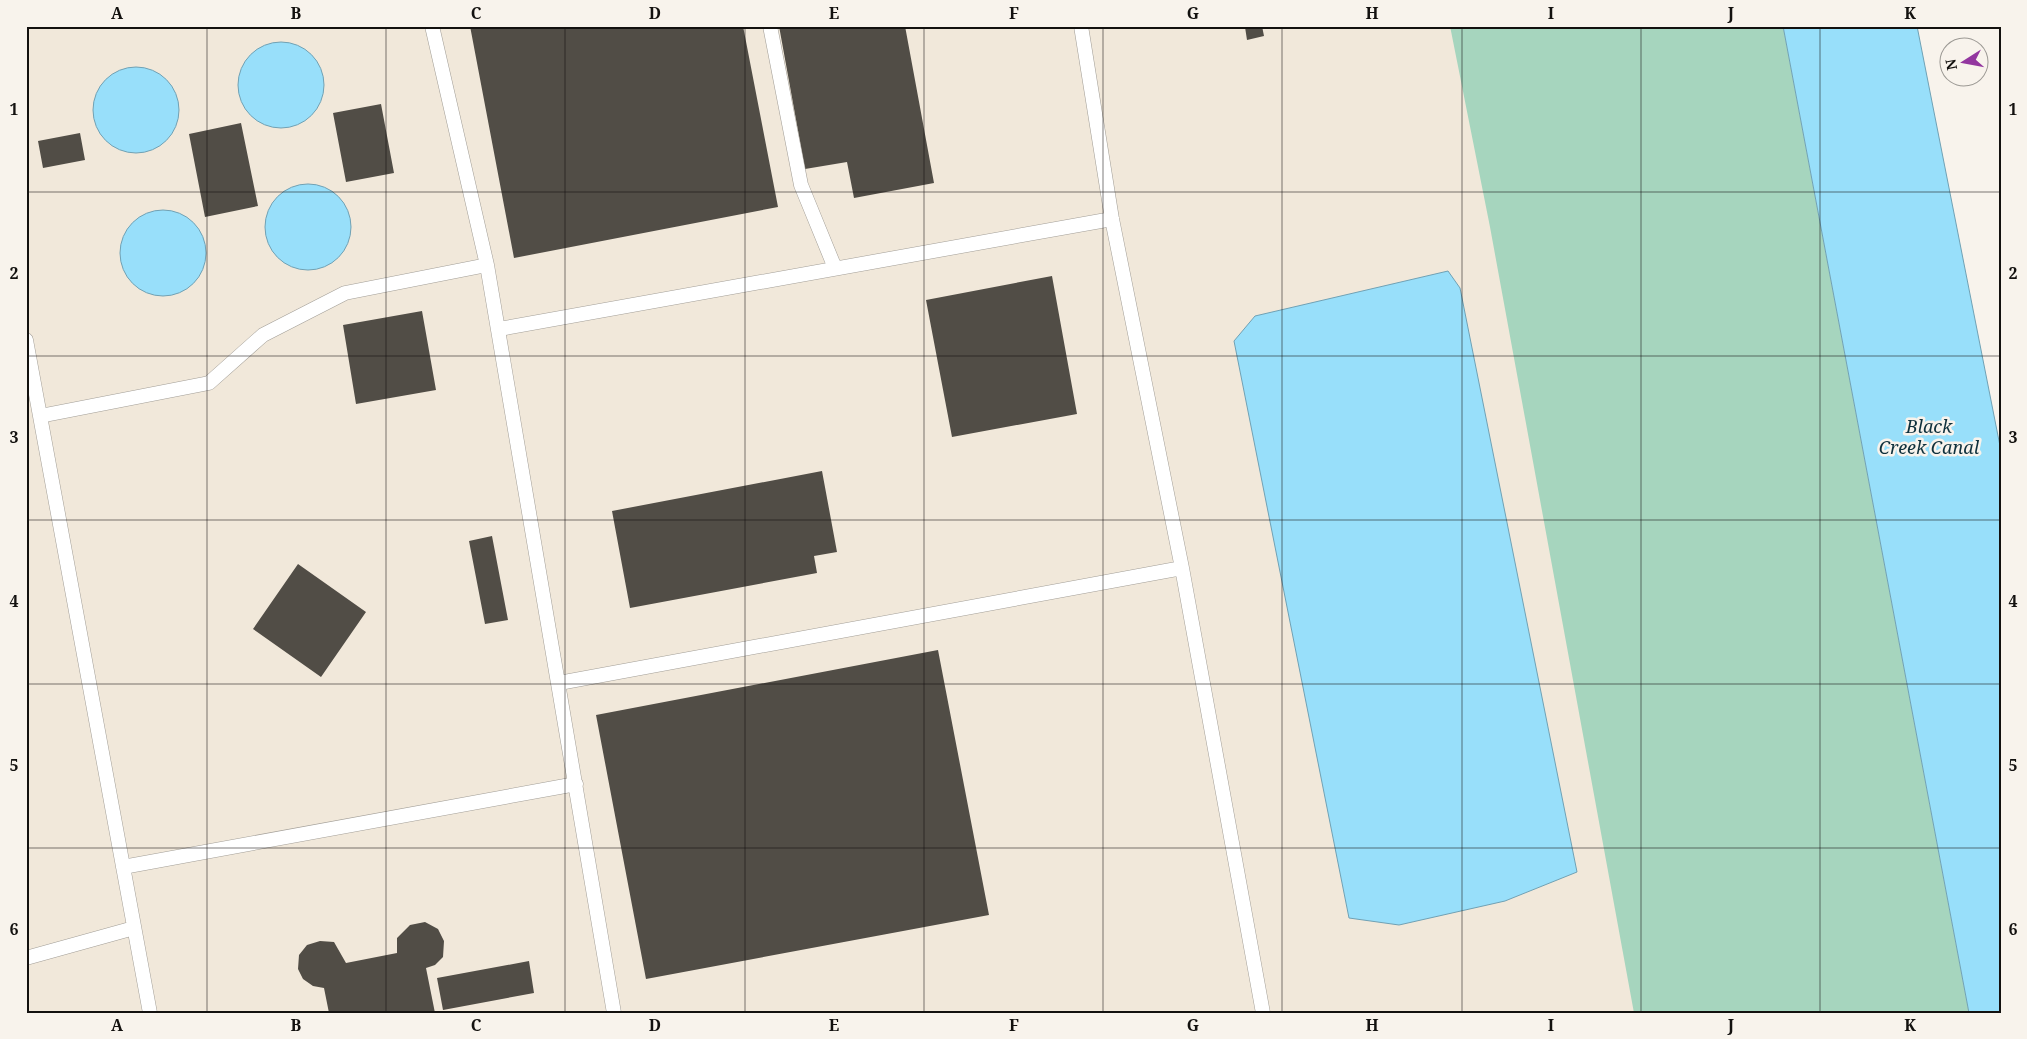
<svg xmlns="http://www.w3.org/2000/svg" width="2027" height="1039" viewBox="0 0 2027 1039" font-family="'Noto Serif',serif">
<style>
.built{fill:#f1e8da}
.green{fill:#a6d5be}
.water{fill:#98dffa;stroke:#70a1b4}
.building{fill:#514d46}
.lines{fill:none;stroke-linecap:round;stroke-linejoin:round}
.service-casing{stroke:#a29e97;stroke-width:15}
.path{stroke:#aca8a3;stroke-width:3;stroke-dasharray:4 2.5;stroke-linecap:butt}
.service{stroke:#fff;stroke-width:14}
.grid{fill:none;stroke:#13110f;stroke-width:1;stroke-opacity:0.55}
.labels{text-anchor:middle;stroke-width:5;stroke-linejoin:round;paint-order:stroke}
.water-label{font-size:18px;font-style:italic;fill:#0e303c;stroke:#f8f3ec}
.neatline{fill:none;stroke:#13110f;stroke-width:2}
.grid-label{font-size:16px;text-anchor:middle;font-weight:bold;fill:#13110f}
</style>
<rect width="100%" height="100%" fill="#f8f3ec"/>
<path class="built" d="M 26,26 L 1482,26 L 1673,1013 L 26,1013 Z"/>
<path class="green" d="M 1450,26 L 1783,26 L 1969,1013 L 1634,1013 L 1490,227 Z"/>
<path class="water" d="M 1783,26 L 1917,26 L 2001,451 L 2001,1013 L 1969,1013 Z
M238 85a43 43 0 1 1 86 0a43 43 0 1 1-86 0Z
M93 110a43 43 0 1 1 86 0a43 43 0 1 1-86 0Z
M265 227a43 43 0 1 1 86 0a43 43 0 1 1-86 0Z
M120 253a43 43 0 1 1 86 0a43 43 0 1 1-86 0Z
M 1448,271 L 1460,288 L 1577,872 L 1505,901 L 1399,925 L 1349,918 L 1234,341 L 1255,316 Z"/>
<path class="building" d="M 470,26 L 743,26 L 778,207 L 514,258 Z
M 779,26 L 905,26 L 934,183 L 854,198 L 847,162 L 805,169 Z
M 1262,26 L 1264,36 L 1247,40 L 1245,27 Z
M 381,104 L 394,173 L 346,182 L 333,113 Z
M 241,123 L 258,206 L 205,217 L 189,134 Z
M 80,133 L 85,160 L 43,168 L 38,141 Z
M 1052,276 L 1077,414 L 952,437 L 926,300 Z
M 422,311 L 436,390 L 356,404 L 343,325 Z
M 822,471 L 837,552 L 814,556 L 817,573 L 630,608 L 612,511 Z
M 492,536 L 508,620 L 485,624 L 469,541 Z
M 298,564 L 366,612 L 321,677 L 253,629 Z
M 938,650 L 989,915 L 646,979 L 596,715 Z
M 425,922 L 438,929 L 444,941 L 443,957 L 435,965 L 426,968 L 435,1013 L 329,1013 L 324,988 L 313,986 L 303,979 L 298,969 L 299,955 L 307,945 L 320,941 L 334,942 L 346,963 L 397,953 L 397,938 L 410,925 Z
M 529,961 L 534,993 L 443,1010 L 437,978 Z"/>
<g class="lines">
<defs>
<path id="service" d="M 432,26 L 487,265 L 614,1013
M 770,26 L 801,185 L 835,268
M 1081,26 L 1112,219 L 1182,568 L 1263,1013
M 499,329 L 1112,219
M 26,340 L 150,1013
M 40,416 L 209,383 L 263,335 L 345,293 L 487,265
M 559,683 L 1182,568
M 123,867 L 576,784
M 26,958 L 134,928"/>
</defs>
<use href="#service" class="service-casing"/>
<path class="path" d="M 2000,26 L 2001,31"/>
<use href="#service" class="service"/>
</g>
<path class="grid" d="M 207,26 L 207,1013M 386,26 L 386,1013M 565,26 L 565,1013M 745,26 L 745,1013M 924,26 L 924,1013M 1103,26 L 1103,1013M 1282,26 L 1282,1013M 1462,26 L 1462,1013M 1641,26 L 1641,1013M 1820,26 L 1820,1013M 26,192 L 2001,192M 26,356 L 2001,356M 26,520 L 2001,520M 26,684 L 2001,684M 26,848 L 2001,848"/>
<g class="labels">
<g class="water-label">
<text x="1929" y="433">Black<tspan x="1929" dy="21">Creek Canal</tspan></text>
</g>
</g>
<rect width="2027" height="1039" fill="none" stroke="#f8f3ec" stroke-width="55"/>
<g transform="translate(1964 62) rotate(259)"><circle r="24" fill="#f8f3ec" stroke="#9c9994"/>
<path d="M0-4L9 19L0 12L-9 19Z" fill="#93369f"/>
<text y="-8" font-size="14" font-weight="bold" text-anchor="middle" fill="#13110f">N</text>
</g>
<rect x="28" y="28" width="1972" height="984" class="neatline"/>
<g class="grid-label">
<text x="117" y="19">A</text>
<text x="296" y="19">B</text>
<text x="476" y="19">C</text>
<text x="655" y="19">D</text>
<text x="834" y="19">E</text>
<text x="1014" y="19">F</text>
<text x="1193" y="19">G</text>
<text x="1372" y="19">H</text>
<text x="1551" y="19">I</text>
<text x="1731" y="19">J</text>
<text x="1910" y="19">K</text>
<text x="14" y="115">1</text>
<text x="2013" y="115">1</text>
<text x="14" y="279">2</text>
<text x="2013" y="279">2</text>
<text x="14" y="443">3</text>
<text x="2013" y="443">3</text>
<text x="14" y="607">4</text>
<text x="2013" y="607">4</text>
<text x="14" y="771">5</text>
<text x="2013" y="771">5</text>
<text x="14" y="935">6</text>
<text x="2013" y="935">6</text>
<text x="117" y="1031">A</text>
<text x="296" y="1031">B</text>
<text x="476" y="1031">C</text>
<text x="655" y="1031">D</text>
<text x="834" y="1031">E</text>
<text x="1014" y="1031">F</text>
<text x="1193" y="1031">G</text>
<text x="1372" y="1031">H</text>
<text x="1551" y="1031">I</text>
<text x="1731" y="1031">J</text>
<text x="1910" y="1031">K</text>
</g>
</svg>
